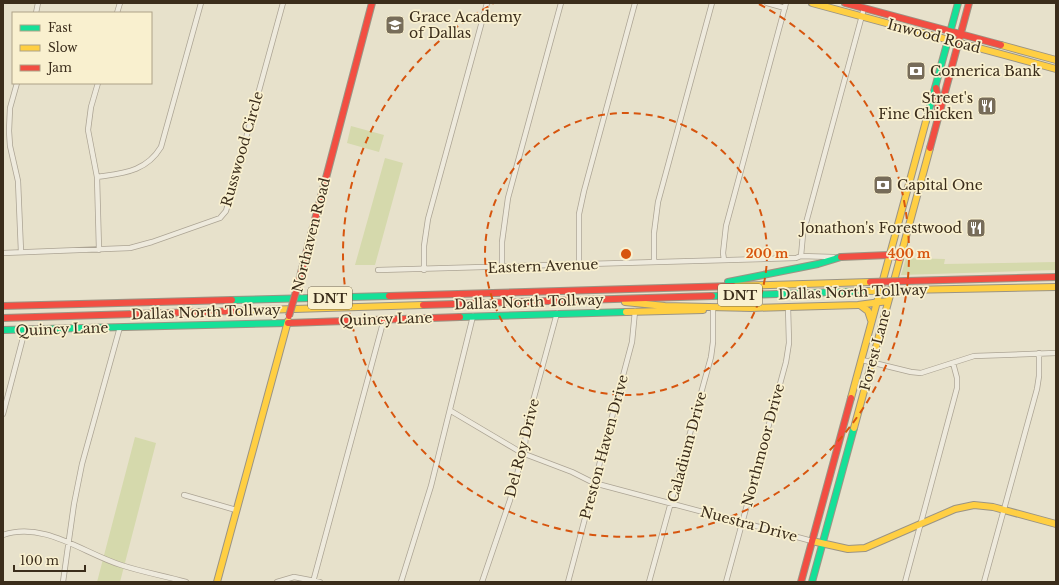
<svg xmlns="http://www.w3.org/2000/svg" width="1059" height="585" viewBox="0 0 1059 585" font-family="'Libre Baskerville',serif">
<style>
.green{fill:#d5d9ac}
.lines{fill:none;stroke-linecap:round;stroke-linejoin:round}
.street-casing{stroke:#aca494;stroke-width:6}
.fast-casing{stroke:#9b9484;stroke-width:8}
.slow-casing{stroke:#9b9484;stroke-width:8}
.jam-casing{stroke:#9b9484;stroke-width:8}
.street{stroke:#eeeadd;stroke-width:4.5}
.fast{stroke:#16e098;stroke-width:6}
.slow{stroke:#ffcf43;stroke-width:6}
.jam{stroke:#f24e42;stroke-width:6}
.slow-bridge-casing{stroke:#9b9484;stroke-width:8;stroke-linecap:butt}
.jam-bridge-casing{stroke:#9b9484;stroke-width:8;stroke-linecap:butt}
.slow-bridge{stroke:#ffcf43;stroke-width:6}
.jam-bridge{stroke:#f24e42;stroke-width:6}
.ring{fill:none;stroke:#d7550e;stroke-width:2;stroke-dasharray:7 5}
.labels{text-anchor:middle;stroke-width:3.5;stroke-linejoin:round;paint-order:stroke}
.shield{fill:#f9f0cf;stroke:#746851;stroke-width:1}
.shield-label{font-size:13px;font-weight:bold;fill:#3b2d1b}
.poi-label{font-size:14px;fill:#3b2d1b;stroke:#f9f0cf;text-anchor:start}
.street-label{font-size:14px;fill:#3b2d1b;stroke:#f9f0cf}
.centre{fill:#d7550e;stroke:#f9f0cf;stroke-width:2}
.ring-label{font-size:12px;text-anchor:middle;font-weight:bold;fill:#d7550e;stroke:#f9f0cf;stroke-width:3.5;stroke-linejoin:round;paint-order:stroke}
</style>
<rect width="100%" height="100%" fill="#e7e1cb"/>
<path class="green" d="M 351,126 L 384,135 L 379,152 L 347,143 Z
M 385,158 L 403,163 L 375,265 L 355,265 Z
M 906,258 L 945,259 L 944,264 L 1056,262 L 1056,270 L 901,275 Z
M 135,437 L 156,443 L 120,582 L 97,582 Z"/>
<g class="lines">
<defs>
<path id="street" d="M 767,3 L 785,8
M 36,13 L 38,3
M 117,13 L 120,3
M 17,83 L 10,108 L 9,131 L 10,146 L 18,181 L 21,252
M 98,83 L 91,107 L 88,130 L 97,177 L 99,250
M 97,177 C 123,173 146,172 161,147 L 201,3
M 3,253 L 130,248 L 152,242 L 220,218 L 226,211 L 283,3
M 801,256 L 803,234 L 864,8
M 724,260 L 723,253 L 726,226 L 786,3
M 654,262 L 654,233 L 658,202 L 712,3
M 579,265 L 579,214 L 584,191 L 635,3
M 502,267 L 502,242 L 508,198 L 561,3
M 378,270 L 796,258 L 801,256 L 833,257
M 424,270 L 424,246 L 428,219 L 487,3
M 862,360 L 911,372 L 921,373 L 974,356 L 1056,353
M 451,411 L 522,453 L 572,472 L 594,483 L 812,541
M 3,414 L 25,330
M 184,495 L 236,510
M 3,535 C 44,521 83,553 121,565 C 142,572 165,576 186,582
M 63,582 L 74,504 L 82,464 L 120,327
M 277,582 L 294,577 L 320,582
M 313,582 L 384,319
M 401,582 L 431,486 L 473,316
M 482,582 L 510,500 L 525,445 L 527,423 L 557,313
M 568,582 L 632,342 L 635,311
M 649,582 L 711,357 L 713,342 L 713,310
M 726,582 L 786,362 L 789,343 L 788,307
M 905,582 L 957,388 L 957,378 L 953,363
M 984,582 L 1037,389 L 1039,376 L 1039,353"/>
<path id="fast" d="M 926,121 L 958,3
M 728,282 L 818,264 L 841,257
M 712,296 L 867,291
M 232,300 L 389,296
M 460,317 L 626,312
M 3,330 L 288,323
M 812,582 L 854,428"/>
<path id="slow" d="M 812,3 L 1056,69
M 1001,45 L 1056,60
M 733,286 L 870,282
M 905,290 L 1056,287
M 625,302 L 665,306 L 753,308
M 860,305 L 868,311 L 871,320
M 750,308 L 858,305 L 888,301
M 232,311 L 423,305
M 626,312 L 703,310
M 851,398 L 926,121
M 854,428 L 930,148
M 812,541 L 848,549 L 865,548 L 955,509 L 974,505 L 993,507 L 1056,524
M 217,582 L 288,321"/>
<path id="jam" d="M 845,3 L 1001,45
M 936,88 L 938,98 L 938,116
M 930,148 L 969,3
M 841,257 L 889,255 L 900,258
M 906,281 L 1056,277
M 297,288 L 372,3
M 389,296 L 733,286
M 423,305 L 712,296
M 3,306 L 232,300
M 3,318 L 232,311
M 288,323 L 460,317
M 801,582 L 851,398"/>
</defs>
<use href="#street" class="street-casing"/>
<use href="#fast" class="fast-casing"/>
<use href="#slow" class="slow-casing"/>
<use href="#jam" class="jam-casing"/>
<use href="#street" class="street"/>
<use href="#fast" class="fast"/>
<use href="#slow" class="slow"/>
<use href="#jam" class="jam"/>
<defs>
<path id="slow-bridge" d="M 867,291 L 905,290"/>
<path id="jam-bridge" d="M 870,282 L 906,281
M 289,316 L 297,288"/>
</defs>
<use href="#slow-bridge" class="slow-bridge-casing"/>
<use href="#jam-bridge" class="jam-bridge-casing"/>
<use href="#slow-bridge" class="slow-bridge"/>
<use href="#jam-bridge" class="jam-bridge"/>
</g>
<g class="ring">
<circle cx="626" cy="254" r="141"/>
<path d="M759 4A283 283 0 1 1 493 4"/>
</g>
<defs>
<symbol id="school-square" viewBox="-11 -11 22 22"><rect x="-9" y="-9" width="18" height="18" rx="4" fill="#776c59" stroke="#f9f0cf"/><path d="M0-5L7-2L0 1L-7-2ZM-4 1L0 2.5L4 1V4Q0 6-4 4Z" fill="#fff"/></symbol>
<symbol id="bank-square" viewBox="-11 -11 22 22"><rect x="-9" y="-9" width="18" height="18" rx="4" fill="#776c59" stroke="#f9f0cf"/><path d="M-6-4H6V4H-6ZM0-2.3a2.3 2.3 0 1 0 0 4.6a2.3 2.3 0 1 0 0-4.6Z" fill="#fff"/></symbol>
<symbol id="restaurant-square" viewBox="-11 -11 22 22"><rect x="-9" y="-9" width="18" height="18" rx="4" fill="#776c59" stroke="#f9f0cf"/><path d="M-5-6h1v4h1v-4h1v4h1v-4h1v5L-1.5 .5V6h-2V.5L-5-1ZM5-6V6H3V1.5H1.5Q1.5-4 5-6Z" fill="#fff"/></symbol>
</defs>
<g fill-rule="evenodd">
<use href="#school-square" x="384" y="14" width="22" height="22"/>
<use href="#bank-square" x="905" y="60" width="22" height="22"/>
<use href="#restaurant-square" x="976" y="95" width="22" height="22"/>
<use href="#bank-square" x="872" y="174" width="22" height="22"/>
<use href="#restaurant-square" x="965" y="217" width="22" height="22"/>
</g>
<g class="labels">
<g class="shield">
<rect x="718" y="284" width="44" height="22" rx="3"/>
<rect x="308" y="287" width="44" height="22" rx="3"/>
</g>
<g class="shield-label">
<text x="740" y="300">DNT</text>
<text x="330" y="303">DNT</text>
</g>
<g class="poi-label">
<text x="409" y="22">Grace Academy<tspan x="409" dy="16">of Dallas</tspan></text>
<text x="930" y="76">Comerica Bank</text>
<text x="973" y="103" text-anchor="end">Street's<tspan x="973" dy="16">Fine Chicken</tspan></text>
<text x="897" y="190">Capital One</text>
<text x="962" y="233" text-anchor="end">Jonathon's Forestwood</text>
</g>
<g class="street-label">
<text transform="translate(934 36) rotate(15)" y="5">Inwood Road</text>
<text transform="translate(242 149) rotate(-74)" y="5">Russwood Circle</text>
<text transform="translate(311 235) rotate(-76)" y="5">Northaven Road</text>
<text transform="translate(543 266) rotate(-2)" y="5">Eastern Avenue</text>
<text transform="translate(853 292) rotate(-2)" y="5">Dallas North Tollway</text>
<text transform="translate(529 302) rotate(-2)" y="5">Dallas North Tollway</text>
<text transform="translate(206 312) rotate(-2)" y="5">Dallas North Tollway</text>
<text transform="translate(386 319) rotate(-2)" y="5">Quincy Lane</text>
<text transform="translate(62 329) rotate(-2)" y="5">Quincy Lane</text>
<text transform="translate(875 350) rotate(-75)" y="5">Forest Lane</text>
<text transform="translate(763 445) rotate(-75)" y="5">Northmoor Drive</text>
<text transform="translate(604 447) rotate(-75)" y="5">Preston Haven Drive</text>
<text transform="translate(687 447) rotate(-75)" y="5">Caladium Drive</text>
<text transform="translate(522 448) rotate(-76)" y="5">Del Roy Drive</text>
<text transform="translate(749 524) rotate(15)" y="5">Nuestra Drive</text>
</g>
</g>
<circle cx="626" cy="254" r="6" class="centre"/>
<g class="ring-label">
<text x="767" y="258">200 m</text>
<text x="909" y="258">400 m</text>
</g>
<rect width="1059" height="585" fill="none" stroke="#3b2d1b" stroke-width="8"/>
<rect x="12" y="12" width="140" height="72" fill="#f9f0cf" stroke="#ada287"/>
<rect x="20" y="25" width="20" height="6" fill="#16e098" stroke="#ada287"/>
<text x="48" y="32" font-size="12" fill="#3b2d1b">Fast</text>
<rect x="20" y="45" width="20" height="6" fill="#ffcf43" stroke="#ada287"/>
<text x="48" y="52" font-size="12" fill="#3b2d1b">Slow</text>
<rect x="20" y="65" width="20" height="6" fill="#f24e42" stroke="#ada287"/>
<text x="48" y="72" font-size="12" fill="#3b2d1b">Jam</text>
<path d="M14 565v6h71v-6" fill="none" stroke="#3b2d1b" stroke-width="2"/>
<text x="20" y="565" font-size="12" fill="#3b2d1b" stroke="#f9f0cf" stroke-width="3" paint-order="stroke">100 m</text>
</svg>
